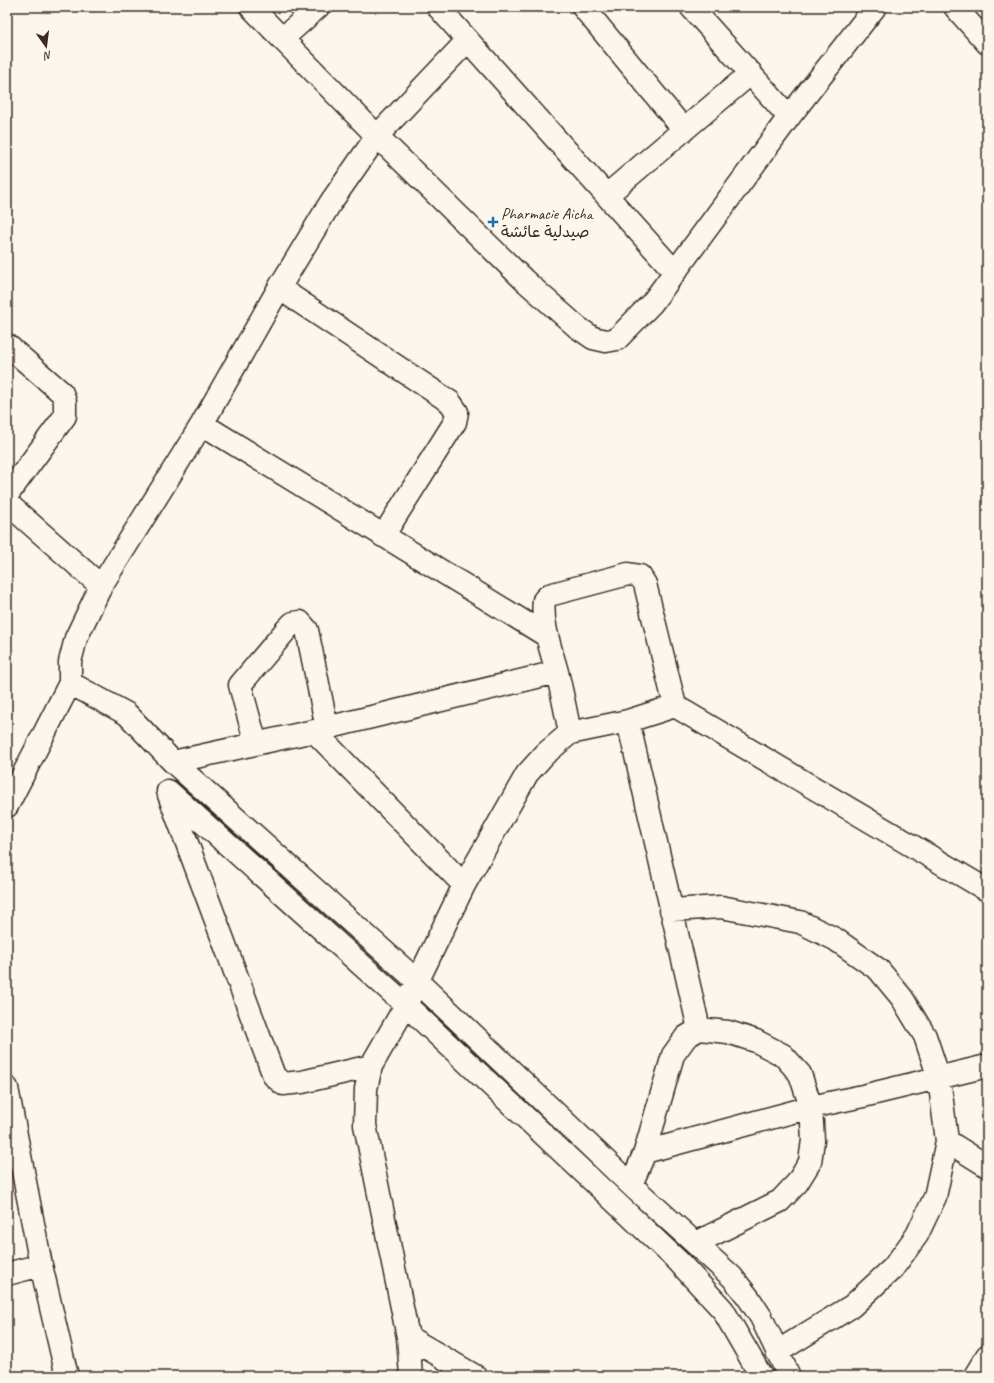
<svg xmlns="http://www.w3.org/2000/svg" width="994" height="1383" viewBox="0 0 994 1383" font-family="Caveat,'Playpen Sans Arabic',sans-serif">
<style>
.lines{fill:none;stroke-linecap:round;stroke-linejoin:round}
.minor-casing{stroke:#3b2a1e;stroke-width:25}
.minor{stroke:#fbf7ec;stroke-width:22}
.poi-dot{fill:#1f6fb2;stroke:#fbf7ec;stroke-width:1.5}
.labels{text-anchor:middle;stroke-width:3.5;stroke-linejoin:round;paint-order:stroke}
.poi-label{font-size:16px;fill:#3b2a1e;stroke:#fbf7ec;text-anchor:start}
</style>
<rect width="100%" height="100%" fill="#fbf7ec"/>
<filter id="ink" filterUnits="userSpaceOnUse"><feTurbulence type="fractalNoise" baseFrequency=".025" numOctaves="2"/><feDisplacementMap in="SourceGraphic" scale="8" xChannelSelector="R" yChannelSelector="G"/><feConvolveMatrix kernelMatrix="1 2 1 2 8 2 1 2 1" color-interpolation-filters="sRGB"/></filter>
<g filter="url(#ink)">
<g class="lines">
<defs>
<path id="minor" d="M 251,7 L 377,136 L 524,280 L 577,327 L 593,338 L 606,341 L 617,339 L 652,303 L 789,117 L 875,7
M 438,7 L 675,272
M 583,7 L 684,130
M 691,7 L 789,117
M 955,7 L 987,43
M 282,39 L 318,7
M 607,195 L 751,73
M 279,288 L 450,402 L 457,412 L 455,422 L 383,536
M 7,345 L 62,393 L 65,402 L 65,416 L 7,495
M 202,424 L 547,636
M 7,503 L 101,586
M 70,683 L 127,714 L 173,762 L 417,981 L 631,1185 L 732,1277 L 748,1297 L 761,1317 L 789,1376
M 628,721 L 699,1029
M 314,731 L 464,885
M 570,733 C 566,713 562,692 557,672 C 551,649 541,624 544,600 L 549,595 L 628,574 L 640,576 L 645,584 L 675,706 L 987,890
M 256,744 L 240,685 L 287,629 L 293,623 L 300,622 L 307,630 L 327,728
M 173,762 L 314,731 L 557,672
M 168,791 L 406,1005 L 679,1262 L 723,1310 L 761,1376
M 169,795 L 274,1076 L 283,1084 L 302,1082 L 371,1066
M 7,806 L 70,683 L 70,662 L 76,638 L 101,586 L 202,424 L 279,288 L 331,202 L 377,136 L 467,41
M 671,910 L 721,907 L 800,922 L 835,939 L 879,970 L 902,998 L 925,1036 L 939,1078 L 947,1141 L 935,1197 L 917,1235 L 893,1268 L 852,1306 L 777,1352
M 7,1088 L 41,1265 L 67,1376
M 947,1141 L 987,1166
M 645,1152 L 811,1107 L 863,1096 L 987,1066
M 631,1185 L 645,1152 L 673,1055 L 686,1037 L 699,1029 L 728,1032 L 756,1041 L 783,1055 L 800,1074 L 811,1107 L 813,1140 L 810,1162 L 797,1183 L 780,1201 L 696,1243
M 7,1274 L 41,1265
M 408,1337 L 475,1376
M 411,1376 L 408,1337 L 365,1125 L 366,1089 L 371,1066 L 406,1005 L 464,885 L 527,774 L 545,754 L 570,733 L 628,721 L 675,706
M 975,1376 L 987,1356"/>
</defs>
<use href="#minor" class="minor-casing"/>
<use href="#minor" class="minor"/>
</g>
</g>
<path class="poi-dot" d="M491 216h4v4h4v4h-4v4h-4v-4h-4v-4h4z"/>
<g class="labels">
<g class="poi-label">
<text x="501" y="219">Pharmacie Aicha<tspan x="501" dy="18">صيدلية عائشة</tspan></text>
</g>
</g>
<rect width="994" height="1383" fill="none" stroke="#fbf7ec" stroke-width="24"/>
<rect x="12" y="12" width="970" height="1359" fill="none" stroke="#3b2a1e" stroke-width="1.5" filter="url(#ink)"/>
<g transform="translate(46 46) rotate(166)" stroke="#fbf7ec" stroke-width="3" paint-order="stroke">
<path d="M0-3L7 15L0 10L-7 15Z" fill="#3b2a1e"/>
<text y="-6" font-size="11" font-weight="bold" text-anchor="middle" fill="#3b2a1e">N</text>
</g>
</svg>
